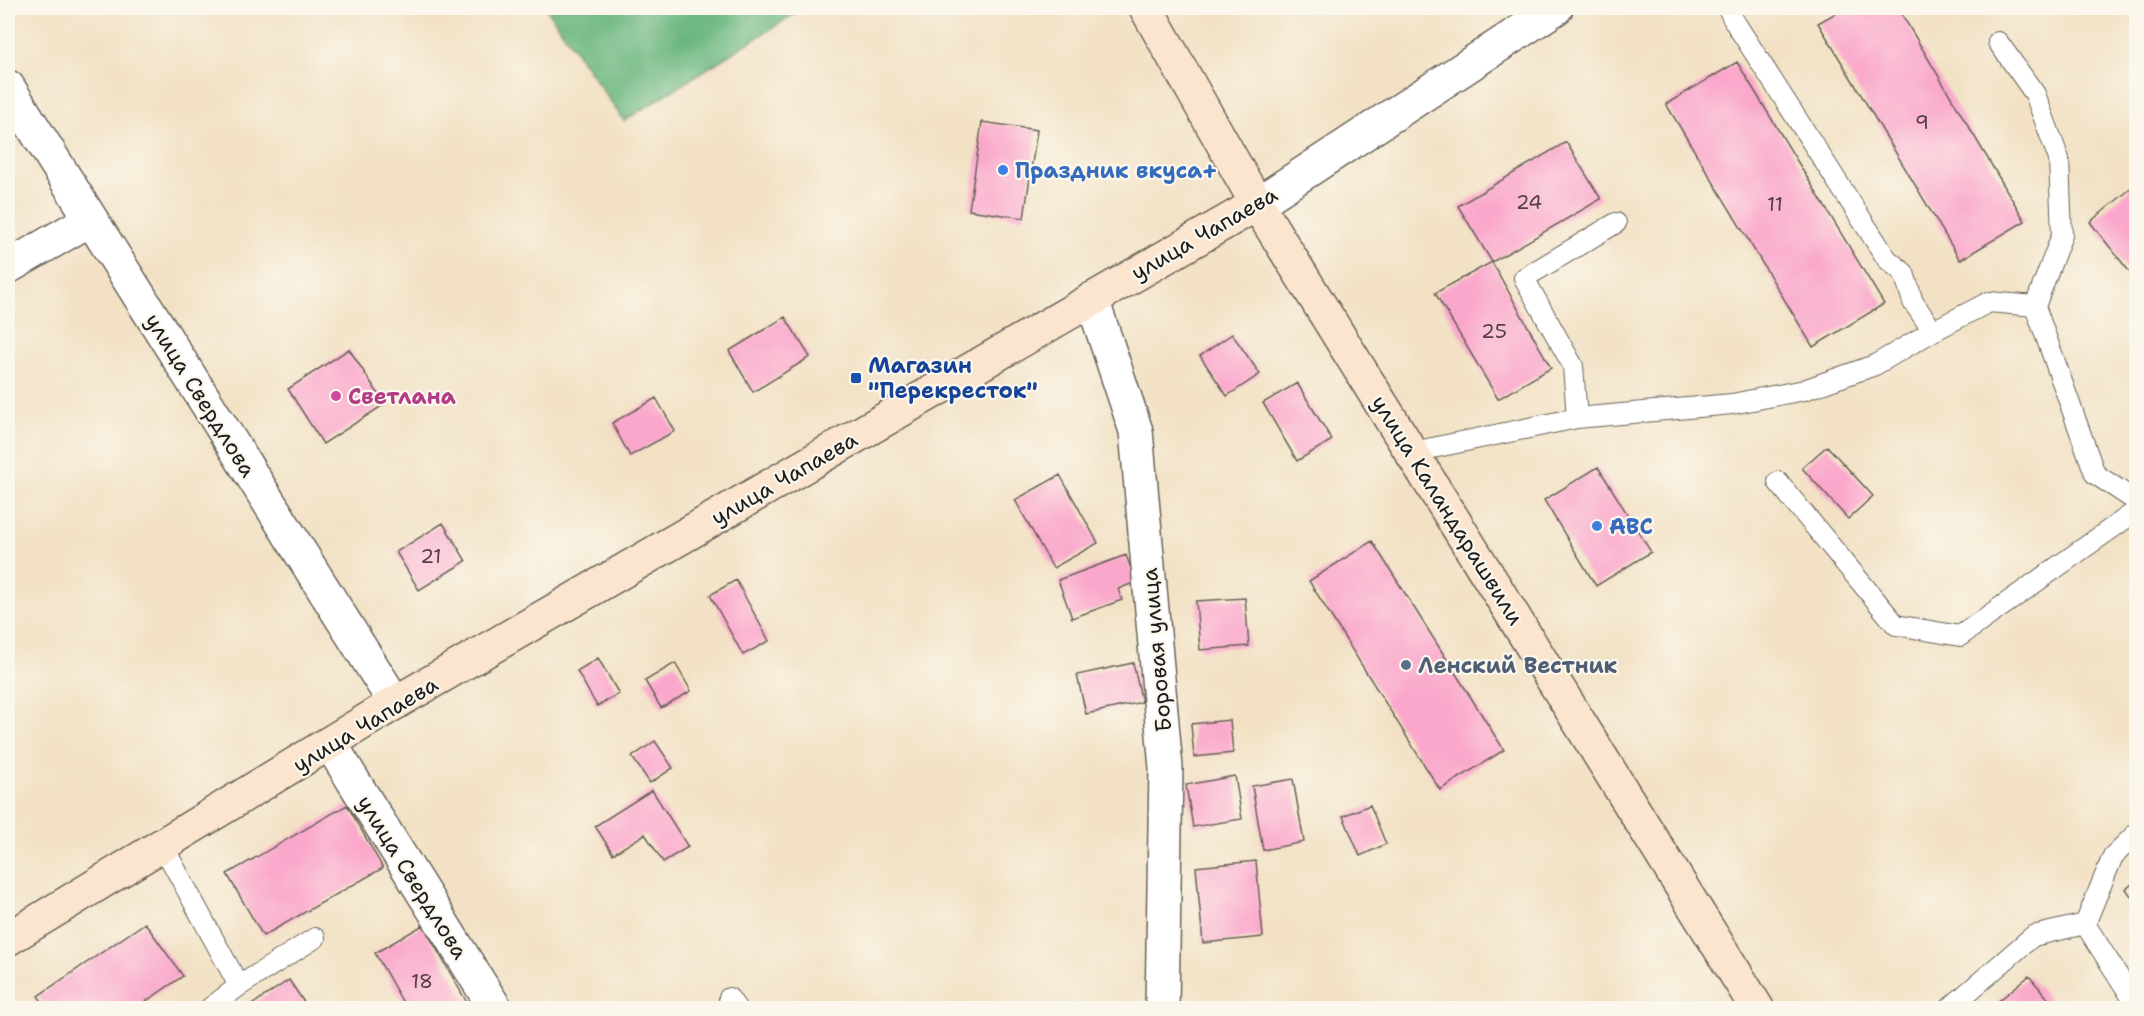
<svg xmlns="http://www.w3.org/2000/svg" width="2144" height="1016" viewBox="0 0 2144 1016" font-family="'Shantell Sans',sans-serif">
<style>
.forest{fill:#69b67e;stroke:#42694d;stroke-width:1.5}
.building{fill:#faa7cb}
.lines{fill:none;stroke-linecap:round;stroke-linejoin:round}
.service-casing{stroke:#676157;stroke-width:22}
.minor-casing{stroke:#676157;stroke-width:36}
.secondary-casing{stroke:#676157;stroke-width:36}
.service{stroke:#fff;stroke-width:20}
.minor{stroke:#fff;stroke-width:33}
.secondary{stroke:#fbe5cf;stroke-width:33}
.shop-dot{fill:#3f7fe0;stroke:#fbf7ec;stroke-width:2}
.transit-dot{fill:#1a4fb4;stroke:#fbf7ec;stroke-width:2}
.hotel-dot{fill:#d1479c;stroke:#fbf7ec;stroke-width:2}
.service-dot{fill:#5c6f8a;stroke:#fbf7ec;stroke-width:2}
.labels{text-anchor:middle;stroke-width:4.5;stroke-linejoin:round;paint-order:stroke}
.number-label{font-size:20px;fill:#543f48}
.shop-label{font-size:22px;font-weight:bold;fill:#366cbe;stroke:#fbf7ec;text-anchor:start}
.street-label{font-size:22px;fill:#1c1c1c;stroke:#fbf7ec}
.transit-label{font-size:22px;font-weight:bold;fill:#164399;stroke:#fbf7ec;text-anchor:start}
.hotel-label{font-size:22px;font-weight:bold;fill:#b23c85;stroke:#fbf7ec;text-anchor:start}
.service-label{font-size:22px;font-weight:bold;fill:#4e5e75;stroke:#fbf7ec;text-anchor:start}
</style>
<rect width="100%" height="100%" fill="#fbf7ec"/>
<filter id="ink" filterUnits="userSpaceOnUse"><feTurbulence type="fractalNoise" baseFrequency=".0167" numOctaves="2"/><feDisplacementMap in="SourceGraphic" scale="12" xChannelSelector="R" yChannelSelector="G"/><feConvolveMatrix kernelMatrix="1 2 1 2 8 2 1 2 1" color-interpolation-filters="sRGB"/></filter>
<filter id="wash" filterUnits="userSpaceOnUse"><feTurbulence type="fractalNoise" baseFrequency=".008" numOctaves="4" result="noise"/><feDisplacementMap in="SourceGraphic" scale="24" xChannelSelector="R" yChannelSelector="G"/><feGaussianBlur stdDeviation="1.35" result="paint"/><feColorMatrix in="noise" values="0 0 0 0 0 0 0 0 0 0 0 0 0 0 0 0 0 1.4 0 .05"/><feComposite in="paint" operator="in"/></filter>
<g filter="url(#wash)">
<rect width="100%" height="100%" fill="#f2e1c4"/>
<path class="forest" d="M 546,8 L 804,8 L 624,121 Z"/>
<g id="blocks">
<path class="building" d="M 1845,8 L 1898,8 L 2025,221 L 1960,260 L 1818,23 Z
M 1737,62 L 1884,304 L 1813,347 L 1666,104 Z
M 982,122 L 1037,130 L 1024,218 L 969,210 Z
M 1566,142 L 1601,199 L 1492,262 L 1551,368 L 1498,399 L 1435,293 L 1492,262 L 1458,206 Z
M 2134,186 L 2136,189 L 2136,280 L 2090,222 Z
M 785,317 L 810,357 L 753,392 L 729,351 Z
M 1232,334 L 1260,374 L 1227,396 L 1200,356 Z
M 349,349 L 385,404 L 323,444 L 288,389 Z
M 1297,383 L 1332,440 L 1297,461 L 1263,403 Z
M 656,398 L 675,431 L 630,456 L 612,423 Z
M 1827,446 L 1873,496 L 1848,519 L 1802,468 Z
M 1598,467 L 1651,552 L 1596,586 L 1544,500 Z
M 1060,475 L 1098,543 L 1053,568 L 1015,500 Z
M 443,523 L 466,561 L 419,590 L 396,552 Z
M 1372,541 L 1504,750 L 1440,790 L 1309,581 Z
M 1126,555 L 1136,582 L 1118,589 L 1122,600 L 1072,618 L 1058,580 Z
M 736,580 L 769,641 L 743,655 L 710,595 Z
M 1245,598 L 1249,646 L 1200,650 L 1196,601 Z
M 598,658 L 619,694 L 597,706 L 577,671 Z
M 675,663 L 691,691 L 661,708 L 645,681 Z
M 1133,663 L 1142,702 L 1086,714 L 1077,675 Z
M 1230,720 L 1233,753 L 1194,757 L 1191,724 Z
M 655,741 L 673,768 L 650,783 L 632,757 Z
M 1235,776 L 1242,819 L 1193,827 L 1186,785 Z
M 1293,779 L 1304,842 L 1263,850 L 1252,786 Z
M 652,790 L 688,847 L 663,862 L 645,834 L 613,854 L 595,826 Z
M 347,805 L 383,868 L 263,936 L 227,874 Z
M 1370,805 L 1386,844 L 1360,856 L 1343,816 Z
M 1256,861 L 1263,937 L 1203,943 L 1196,867 Z
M 2136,881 L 2136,903 L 2126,889 Z
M 145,923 L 183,976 L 136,1008 L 47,1008 L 38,996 Z
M 423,925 L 470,1008 L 406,1008 L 375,953 Z
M 2029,976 L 2056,1008 L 1990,1008 Z
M 289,980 L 308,1008 L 247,1008 Z"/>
</g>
</g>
<g filter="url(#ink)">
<use href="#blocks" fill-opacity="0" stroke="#676157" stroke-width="1.5"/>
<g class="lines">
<defs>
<path id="service" d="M 1728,8 L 1734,21 L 1887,259 L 1904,273 L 1913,302 L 1933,331 L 1989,302 L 2035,306 L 2095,474 L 2136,501
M 1998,42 L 2035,94 L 2059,159 L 2062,235 L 2035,306
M 1577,418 L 1573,366 L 1524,278 L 1616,223
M 1413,452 L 1577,418 L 1732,404 L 1804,390 L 1875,365 L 1933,331
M 1778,482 L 1896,625 L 1960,636 L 2136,511
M 2136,834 L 2113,856 L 2085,924 L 2136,1004
M 163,846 L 239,986 L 210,1008
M 239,986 L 315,938
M 729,998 L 736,1008
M 1950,1008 L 2033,936 L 2085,924"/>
<path id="minor" d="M 8,87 L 395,703
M 1257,204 L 1556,8
M 8,267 L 91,219
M 1092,299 L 1136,431 L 1166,768 L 1162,1008
M 331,745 L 495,1008"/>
<path id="secondary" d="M 1146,8 L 1257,204 L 1757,1008
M 8,939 L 395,703 L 1257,204"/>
</defs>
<use href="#service" class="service-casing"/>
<use href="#minor" class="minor-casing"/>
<use href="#secondary" class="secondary-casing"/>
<use href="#service" class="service"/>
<use href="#minor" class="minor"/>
<use href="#secondary" class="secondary"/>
</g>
</g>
<g class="shop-dot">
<circle cx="1003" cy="170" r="6"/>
<circle cx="1597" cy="526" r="6"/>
</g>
<rect class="transit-dot" x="850" y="372" width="12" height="12" rx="3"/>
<circle class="hotel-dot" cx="336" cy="396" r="6"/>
<circle class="service-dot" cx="1406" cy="665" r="6"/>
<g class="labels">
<g class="number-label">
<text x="1922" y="129">9</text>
<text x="1529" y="209">24</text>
<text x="1775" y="211">11</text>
<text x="1494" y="338">25</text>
<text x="431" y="563">21</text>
<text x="422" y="988">18</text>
</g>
<g class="shop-label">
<text x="1015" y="178">Праздник вкуса+</text>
<text x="1609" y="534">ABC</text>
</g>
<g class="street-label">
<text transform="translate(1204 233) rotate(-30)" y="8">улица Чапаева</text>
<text transform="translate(201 395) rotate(58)" y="8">улица Свердлова</text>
<text transform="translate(784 478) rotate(-30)" y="8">улица Чапаева</text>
<text transform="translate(1448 510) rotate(58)" y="8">улица Каландарашвили</text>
<text transform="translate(1156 650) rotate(-95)" y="8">Боровая улица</text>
<text transform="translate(365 724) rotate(-31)" y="8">улица Чапаева</text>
<text transform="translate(413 877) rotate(58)" y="8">улица Свердлова</text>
</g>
<g class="transit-label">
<text x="868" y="373">Магазин<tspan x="868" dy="25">"Перекресток"</tspan></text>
</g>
<g class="hotel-label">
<text x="348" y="404">Светлана</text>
</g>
<g class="service-label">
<text x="1418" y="673">Ленский Вестник</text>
</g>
</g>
<rect width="2144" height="1016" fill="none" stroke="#fbf7ec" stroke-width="30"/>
</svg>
